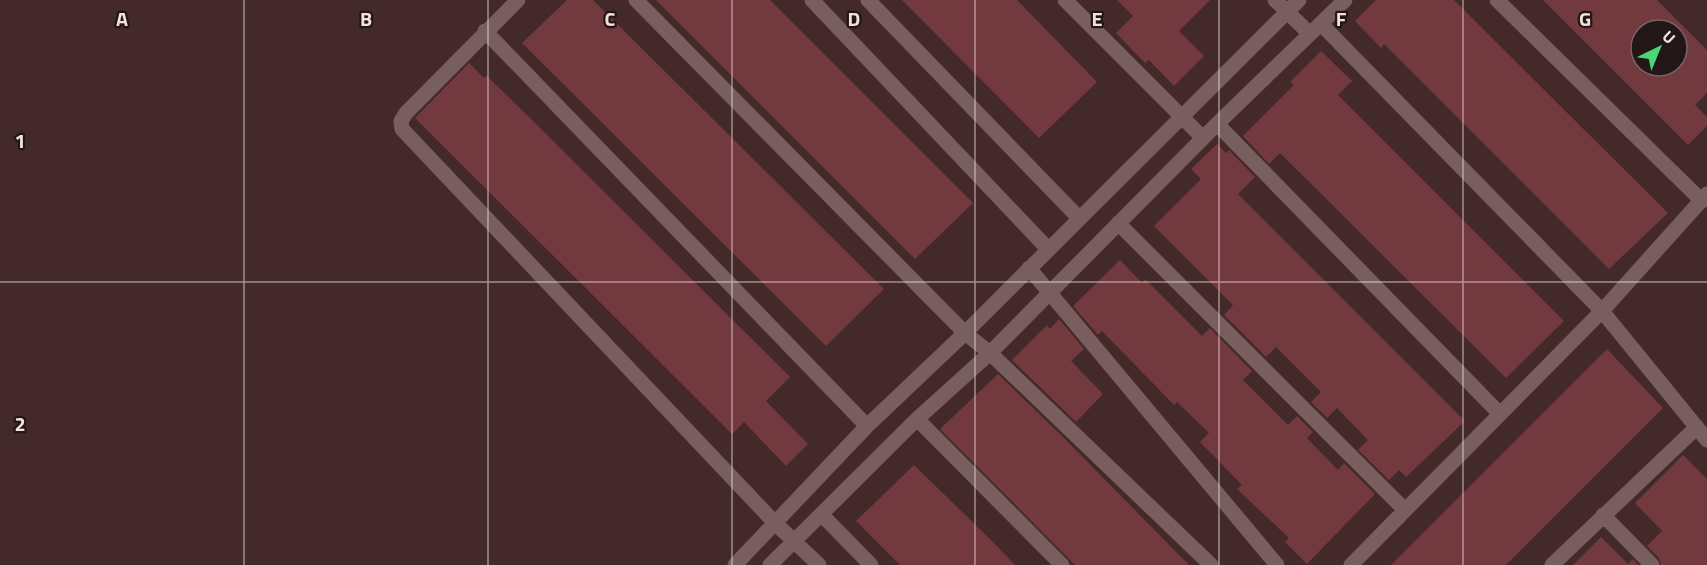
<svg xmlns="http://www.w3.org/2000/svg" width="1707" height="565" viewBox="0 0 1707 565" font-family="'Titillium Web',sans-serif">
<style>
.building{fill:#72393e;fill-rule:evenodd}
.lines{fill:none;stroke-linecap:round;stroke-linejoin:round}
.street{stroke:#795e5f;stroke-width:15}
.grid{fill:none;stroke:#f3e0e0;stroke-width:1.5;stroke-opacity:0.55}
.grid-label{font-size:20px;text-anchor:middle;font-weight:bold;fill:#f3e0e0;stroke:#221616;stroke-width:4.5;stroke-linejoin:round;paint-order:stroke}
</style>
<rect width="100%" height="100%" fill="#44292a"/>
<path class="building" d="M 567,0 L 593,0 L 884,289 L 826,346 L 522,43 Z
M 656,0 L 770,0 L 973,203 L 915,259 Z
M 902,0 L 1017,0 L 1097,82 L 1039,138 Z
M 1117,0 L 1210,0 L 1179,31 L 1204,56 L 1174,86 L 1149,60 L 1145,63 L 1116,33 L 1133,16 Z
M 1376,0 L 1454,0 L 1668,213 L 1609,269 L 1384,44 L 1381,48 L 1355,21 Z
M 1543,0 L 1657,0 L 1707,50 L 1707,93 L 1695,105 L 1707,117 L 1707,126 L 1688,145 ZM 1641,30 L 1677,30 L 1677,66 L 1641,66 Z
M 1321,51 L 1352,81 L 1338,95 L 1564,321 L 1506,378 L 1280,153 L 1269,164 L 1243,136 L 1294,85 L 1290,82 Z
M 469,63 L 484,78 L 487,76 L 527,115 L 790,377 L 766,401 L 808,444 L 786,466 L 744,422 L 732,434 L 415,118 Z
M 1217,144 L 1226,153 L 1229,150 L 1255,177 L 1238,194 L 1465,421 L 1406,477 L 1399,470 L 1389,480 L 1358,450 L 1368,440 L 1337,408 L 1327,418 L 1311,402 L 1321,392 L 1276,347 L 1266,357 L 1224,315 L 1233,305 L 1154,226 L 1201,179 L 1191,169 Z
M 1120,260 L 1142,283 L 1145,279 L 1202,336 L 1210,328 L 1252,371 L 1243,380 L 1288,425 L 1297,416 L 1313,432 L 1307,438 L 1338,470 L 1344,463 L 1375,494 L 1307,564 L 1285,542 L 1289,538 L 1237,489 L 1242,485 L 1200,442 L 1209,433 L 1177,402 L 1174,405 L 1102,331 L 1098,335 L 1073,306 Z
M 1059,319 L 1084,349 L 1071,361 L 1103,394 L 1076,422 L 1012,360 L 1047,325 L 1050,329 Z
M 1607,349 L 1663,408 L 1506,565 L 1391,565 Z
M 998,374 L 1062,436 L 1189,565 L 1075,565 L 940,429 Z
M 1683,455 L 1707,479 L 1707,565 L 1661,565 L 1659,558 L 1647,546 L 1662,531 L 1635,503 Z
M 914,465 L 993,542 L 1015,565 L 900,565 L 856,521 Z
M 1601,537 L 1628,564 L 1633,559 L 1638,565 L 1573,565 Z"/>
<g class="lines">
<path class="street" d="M 518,0 L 406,113 L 401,121 L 402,129 L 776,524 L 819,565
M 636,0 L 965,333 L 990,353 L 1211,565
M 812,0 L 1048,249
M 868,0 L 1079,218
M 1065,0 L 1203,138
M 1275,0 L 1310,34
M 1497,0 L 1702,201
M 1321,24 L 1602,311 L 1351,565
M 485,31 L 867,426
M 1217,124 L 1500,414
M 1707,194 L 1602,311 L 1707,440
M 1118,223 L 1404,509
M 1029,268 L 1277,565
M 917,419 L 1062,565
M 821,514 L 871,565
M 1603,515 L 1652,565
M 735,565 L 867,426 L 965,333 L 1299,0
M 770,565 L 917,419 L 990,353 L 1217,124 L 1345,0
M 1552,565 L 1697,427"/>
</g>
<path class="grid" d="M 244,0 L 244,565M 488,0 L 488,565M 732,0 L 732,565M 975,0 L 975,565M 1219,0 L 1219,565M 1463,0 L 1463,565M 0,282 L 1707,282"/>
<g class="grid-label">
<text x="122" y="26">A</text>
<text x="366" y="26">B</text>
<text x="610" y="26">C</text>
<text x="854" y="26">D</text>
<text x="1097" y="26">E</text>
<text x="1341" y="26">F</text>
<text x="1585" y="26">G</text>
<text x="20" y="148">1</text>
<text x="20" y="431">2</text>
</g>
<g transform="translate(1659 48) rotate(43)"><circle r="28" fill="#221616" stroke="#766767" stroke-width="1.5"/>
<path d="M0-4.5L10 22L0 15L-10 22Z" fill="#47d779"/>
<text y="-9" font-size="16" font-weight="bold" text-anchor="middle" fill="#f3e0e0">U</text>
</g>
</svg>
